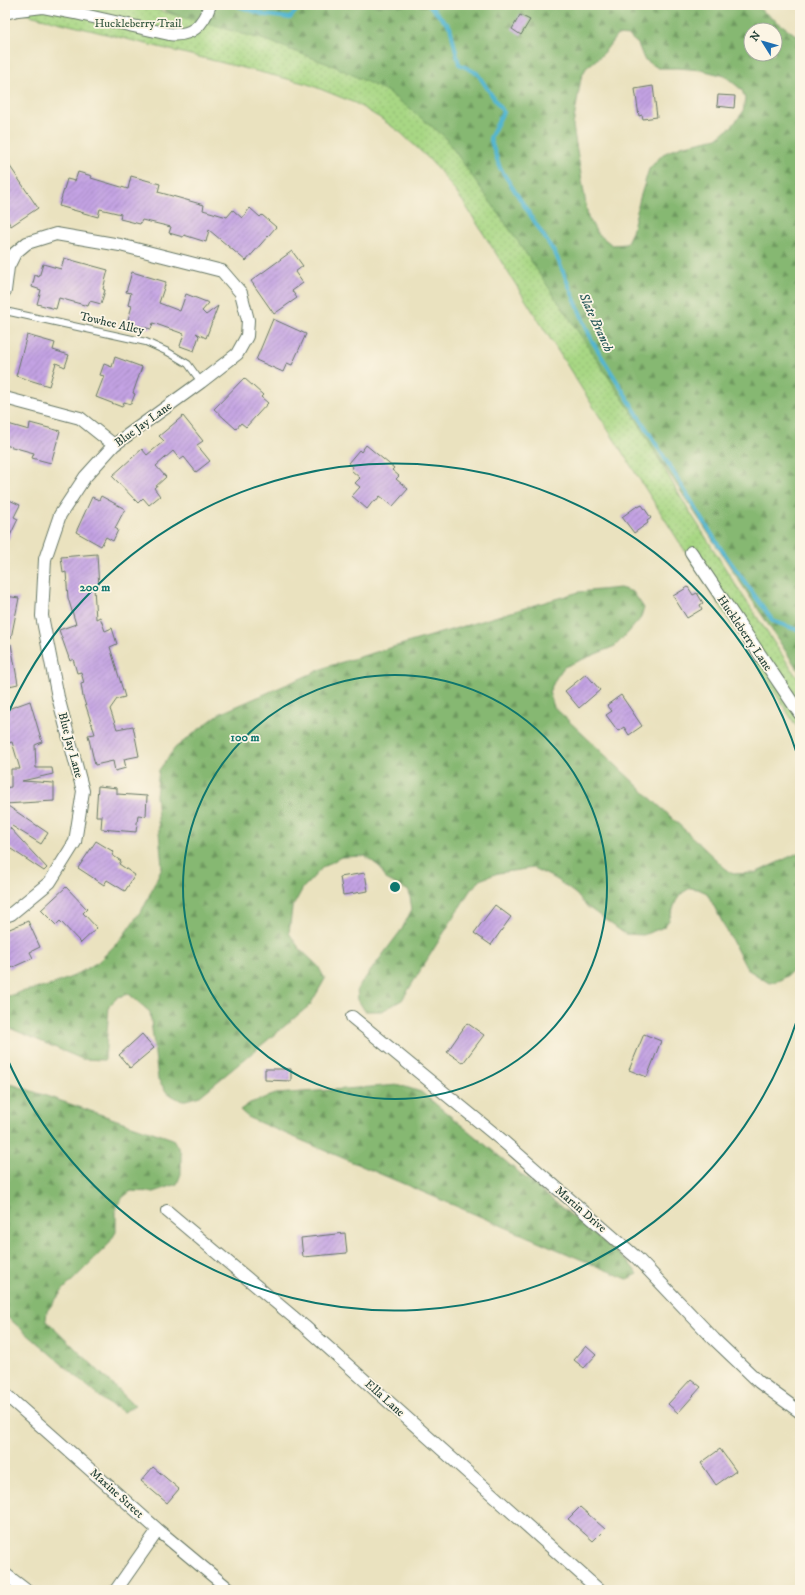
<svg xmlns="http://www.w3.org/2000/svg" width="805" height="1595" viewBox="0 0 805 1595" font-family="'IM FELL DW Pica',serif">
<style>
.forest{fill:url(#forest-firs);stroke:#527a53;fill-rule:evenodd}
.park{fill:url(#park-dots);stroke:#648a5c}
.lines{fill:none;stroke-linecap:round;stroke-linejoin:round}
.stream{stroke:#53b6d2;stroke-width:4}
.building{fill:url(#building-hatch)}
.service-casing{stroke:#667765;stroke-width:8}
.minor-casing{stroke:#667765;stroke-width:14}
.service{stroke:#fff;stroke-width:6}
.minor{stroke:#fff;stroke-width:12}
.ring{fill:none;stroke:#0f766e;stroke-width:2}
.labels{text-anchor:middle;stroke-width:3.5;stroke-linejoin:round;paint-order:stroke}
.park-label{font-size:12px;fill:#3a5c44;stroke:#fcf5e5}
.street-label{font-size:12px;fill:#1f3d34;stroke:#fcf5e5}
.water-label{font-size:13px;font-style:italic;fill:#2c5b5c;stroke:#fcf5e5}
.centre{fill:#0f766e;stroke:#fcf5e5;stroke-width:2}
.ring-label{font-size:12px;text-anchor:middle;font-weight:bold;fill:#0f766e;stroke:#fcf5e5;stroke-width:3.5;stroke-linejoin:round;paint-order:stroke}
</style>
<defs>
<pattern id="forest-firs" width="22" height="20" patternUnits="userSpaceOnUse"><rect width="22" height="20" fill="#86b872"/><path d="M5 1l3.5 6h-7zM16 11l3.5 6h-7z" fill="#6d975e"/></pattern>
<pattern id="park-dots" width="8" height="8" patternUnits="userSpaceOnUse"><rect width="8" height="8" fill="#a8d784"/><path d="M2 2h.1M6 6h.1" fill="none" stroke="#90b973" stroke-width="1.8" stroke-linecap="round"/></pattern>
<pattern id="building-hatch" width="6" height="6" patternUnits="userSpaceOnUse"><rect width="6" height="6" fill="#c3a2e3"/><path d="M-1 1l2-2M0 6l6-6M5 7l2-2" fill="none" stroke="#9e85b9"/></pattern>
</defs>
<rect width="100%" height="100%" fill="#fcf5e5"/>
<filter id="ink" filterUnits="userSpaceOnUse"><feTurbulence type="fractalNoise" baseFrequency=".025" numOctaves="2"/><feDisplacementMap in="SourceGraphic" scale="8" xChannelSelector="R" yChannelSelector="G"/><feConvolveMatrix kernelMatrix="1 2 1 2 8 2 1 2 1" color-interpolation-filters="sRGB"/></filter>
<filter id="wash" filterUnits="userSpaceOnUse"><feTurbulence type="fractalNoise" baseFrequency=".012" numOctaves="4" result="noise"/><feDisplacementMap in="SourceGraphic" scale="16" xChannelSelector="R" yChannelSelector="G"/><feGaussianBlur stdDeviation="0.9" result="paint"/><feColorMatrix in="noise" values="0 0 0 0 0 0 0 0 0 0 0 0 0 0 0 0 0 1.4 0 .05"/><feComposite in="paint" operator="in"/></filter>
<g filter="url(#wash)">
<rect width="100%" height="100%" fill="#eae2bf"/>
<path class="forest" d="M 150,5 L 754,5 L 800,38 L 800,673 L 507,226 L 439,138 L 230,38 L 160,8 ZM 751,30 L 775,30 L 775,54 L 751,54 ZM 617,35 L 629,36 L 638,44 L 644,59 L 658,68 L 678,68 L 701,70 L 725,76 L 742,90 L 745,99 L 743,112 L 732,126 L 717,138 L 681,146 L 663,154 L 649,169 L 640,198 L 632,232 L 626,244 L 612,245 L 597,233 L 588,217 L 573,126 L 581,78 L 586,68 L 602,55 Z
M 620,588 L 633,592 L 644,608 L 640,619 L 627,634 L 615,646 L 564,667 L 556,678 L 549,692 L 554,707 L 725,868 L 733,874 L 755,873 L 800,852 L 800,961 C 791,973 784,981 769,983 L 747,969 L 707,893 L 698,889 L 690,888 L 682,893 L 676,901 L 669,920 L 664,927 L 643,935 L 625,934 L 585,905 L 577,895 L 556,879 L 533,868 L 498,873 L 482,879 L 471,889 L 402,1000 L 382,1011 L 365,1011 L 358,1000 L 357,989 L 402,929 L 412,909 L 409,891 L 386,879 L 380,867 L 365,856 L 341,857 L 323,867 L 303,888 L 292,908 L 289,933 L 299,948 L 318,966 L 325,979 L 310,1005 L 200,1096 L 182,1101 L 167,1093 L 158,1079 L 150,1012 L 129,994 L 118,997 L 109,1006 L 105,1060 L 82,1059 L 5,1026 L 5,997 L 24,991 L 49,986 L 74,976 L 98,962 L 121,939 L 145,905 L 162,867 L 156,795 L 159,770 L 175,748 L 219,714 L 329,666 L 579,592 Z
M 5,1082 L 173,1139 L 181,1153 L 181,1174 L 177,1184 L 154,1192 L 131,1191 L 123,1197 L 116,1207 L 116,1232 L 108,1245 L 63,1290 L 47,1311 L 46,1320 L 135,1406 L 123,1412 L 106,1402 L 5,1315 Z
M 399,1085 L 421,1092 L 628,1262 L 638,1274 L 627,1279 L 249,1118 L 240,1110 L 250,1103 L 276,1094 Z"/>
<path class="park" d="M 5,5 L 140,5 L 268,41 L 336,67 L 388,92 L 444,136 L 515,237 L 637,420 L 678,493 L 733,581 L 800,682 L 800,732 L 464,203 L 440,171 L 427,157 L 401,133 L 380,118 L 355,103 L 308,84 L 5,9 Z"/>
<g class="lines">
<path class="stream" d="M 235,5 L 265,15 L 290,18 L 301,5
M 429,5 L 450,27 L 459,64 L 477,73 L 503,112 L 490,138 L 500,168 L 556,255 L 592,341 L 721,549 L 773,621 L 800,631"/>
</g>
<g id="blocks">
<path class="building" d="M 520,15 L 530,20 L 521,35 L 512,29 Z
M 653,86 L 657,117 L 643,119 L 642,115 L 639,116 L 635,89 Z
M 718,95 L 735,96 L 734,108 L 717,106 Z
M 5,159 L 38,208 L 11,226 L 5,216 Z
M 78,172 L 92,176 L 91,178 L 128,189 L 131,176 L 160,184 L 158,192 L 204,205 L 203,210 L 227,217 L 233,210 L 242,218 L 250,208 L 260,217 L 262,215 L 276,227 L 246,261 L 209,230 L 206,242 L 184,235 L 183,237 L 169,233 L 171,227 L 142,220 L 140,224 L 120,219 L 121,214 L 100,209 L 98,217 L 59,206 L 67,179 L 75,181 Z
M 292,251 L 303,266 L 295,272 L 303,283 L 292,291 L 297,298 L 274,314 L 251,281 Z
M 64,258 L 108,270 L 103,289 L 105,290 L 101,304 L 90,301 L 88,306 L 59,298 L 56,309 L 37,304 L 41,290 L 32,287 L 35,275 L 39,277 L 43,264 L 61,269 Z
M 132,272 L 166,282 L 159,303 L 180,311 L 186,294 L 209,303 L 202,311 L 206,315 L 218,306 L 206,338 L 196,333 L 199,336 L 194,351 L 180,346 L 184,334 L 153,323 L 151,329 L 127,323 L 132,306 L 128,305 L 131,293 L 126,292 Z
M 273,319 L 306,334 L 292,365 L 287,363 L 283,372 L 256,360 Z
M 27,335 L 55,343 L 53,350 L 69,355 L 65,367 L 56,363 L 49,386 L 16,376 Z
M 115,357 L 142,367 L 133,393 L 135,394 L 131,404 L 124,402 L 122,407 L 96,397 L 104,376 L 100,375 L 104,364 L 112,367 Z
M 244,378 L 263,395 L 261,397 L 268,403 L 246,427 L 241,423 L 236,429 L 214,409 Z
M 183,416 L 203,441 L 197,445 L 210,461 L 196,472 L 184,457 L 180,460 L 173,451 L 156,466 L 166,477 L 154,488 L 160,496 L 149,505 L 143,498 L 138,503 L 112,476 L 142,449 L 147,455 L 164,441 L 159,436 Z
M 30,423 L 60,431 L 51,463 L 32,458 L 34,453 L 5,445 L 5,435 L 8,424 L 29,430 Z
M 366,445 L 394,468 L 392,470 L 399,476 L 396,479 L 408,489 L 393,506 L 380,496 L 375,502 L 374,500 L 367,509 L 352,496 L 360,487 L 355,483 L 360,478 L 351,470 L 353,467 L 348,463 L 359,450 L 361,452 Z
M 101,496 L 125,509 L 115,528 L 118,530 L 113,541 L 106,537 L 101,546 L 76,532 L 92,497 L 99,500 Z
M 5,498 L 20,505 L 14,517 L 18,519 L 5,546 Z
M 642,505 L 651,518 L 647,521 L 648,523 L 634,533 L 622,517 L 637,506 L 638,507 Z
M 97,554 L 99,588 L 94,588 L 96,619 L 100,617 L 105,631 L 112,628 L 117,644 L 110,647 L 125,697 L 117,699 L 110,709 L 117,729 L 133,726 L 139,756 L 124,759 L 126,768 L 115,771 L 113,761 L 95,765 L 88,735 L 95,734 L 83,697 L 81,684 L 84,683 L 81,672 L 77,673 L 73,659 L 70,661 L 59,630 L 76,624 L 68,598 L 66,572 L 63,573 L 61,557 Z
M 688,587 L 693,595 L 697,593 L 703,603 L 700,605 L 702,609 L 687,618 L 673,596 Z
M 5,596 L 19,598 L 11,638 L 5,637 Z
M 11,644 L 18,684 L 5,687 L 5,645 Z
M 586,674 L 600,690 L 579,708 L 565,691 Z
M 621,695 L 642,726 L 629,735 L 624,727 L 618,731 L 606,715 L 612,711 L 607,705 Z
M 30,701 L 42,742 L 35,745 L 36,768 L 52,768 L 53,774 L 22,781 L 54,783 L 54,801 L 5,804 L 48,833 L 41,844 L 12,826 L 10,828 L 47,868 L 44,871 L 5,845 L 5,788 L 11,787 L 11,769 L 20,769 L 12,742 L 5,744 L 5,710 Z
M 98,786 L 117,788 L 117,794 L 147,796 L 146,816 L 138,815 L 136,832 L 101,829 L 102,816 L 96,816 Z
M 96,841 L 114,852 L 112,855 L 121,861 L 119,864 L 135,875 L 125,891 L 107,880 L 104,885 L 78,868 Z
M 365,873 L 368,891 L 343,895 L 340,877 Z
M 66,887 L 87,909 L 83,913 L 97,928 L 81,943 L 60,921 L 56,925 L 41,910 Z
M 495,905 L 511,917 L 491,945 L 474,933 Z
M 28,921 L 40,947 L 30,952 L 33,958 L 9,969 L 5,960 L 5,931 Z
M 467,1023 L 484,1035 L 463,1063 L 447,1052 Z
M 142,1034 L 154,1048 L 130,1068 L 119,1055 Z
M 644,1034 L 661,1041 L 647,1077 L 629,1070 Z
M 265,1069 L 291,1069 L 291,1081 L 265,1080 Z
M 345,1233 L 347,1253 L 303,1257 L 301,1238 Z
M 586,1346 L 596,1355 L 584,1368 L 574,1360 Z
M 691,1379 L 701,1387 L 678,1413 L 668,1404 Z
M 720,1449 L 736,1471 L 716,1485 L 701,1463 Z
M 153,1467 L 179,1489 L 167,1503 L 141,1481 Z
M 580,1507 L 605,1529 L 593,1541 L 568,1519 Z"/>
</g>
</g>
<g filter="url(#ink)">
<use href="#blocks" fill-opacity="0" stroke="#667765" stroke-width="1"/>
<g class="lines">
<defs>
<path id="service" d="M 5,311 L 146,342 L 168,352 L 188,364 L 201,382"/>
<path id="minor" d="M 5,13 L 18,10 L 43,7 L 75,13 L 169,34 C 192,37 203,25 210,5
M 5,291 L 8,267 L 15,253 L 27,243 L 56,234 L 120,245 L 222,271 L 241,293 L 248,320 L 247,336 L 237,354 L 201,382 L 114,445 L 85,477 L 60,515 L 45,559 L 42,616 L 58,697 L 83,791 L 75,842 L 50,882 L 11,914 L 5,916
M 5,398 L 80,418 L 114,445
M 691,552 L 800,714
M 352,1017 L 504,1142 L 637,1258 L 714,1339 L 759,1382 L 800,1412
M 167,1211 L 304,1326 L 599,1590
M 5,1394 L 158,1530 L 230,1590
M 5,1574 L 26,1590
M 116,1590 L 158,1530"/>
</defs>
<use href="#service" class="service-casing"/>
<use href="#minor" class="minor-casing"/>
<use href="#service" class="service"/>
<use href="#minor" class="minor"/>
</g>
</g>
<g class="ring">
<circle cx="395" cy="887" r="212"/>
<path d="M799 1014A424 424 0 0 1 6 1056M6 718A424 424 0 0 1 799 760"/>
</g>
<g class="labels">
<g class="park-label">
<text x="138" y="27">Huckleberry Trail</text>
</g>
<g class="street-label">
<text transform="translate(112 323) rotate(13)" y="4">Towhee Alley</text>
<text transform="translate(143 424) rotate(-36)" y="4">Blue Jay Lane</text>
<text transform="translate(745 633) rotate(56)" y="4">Huckleberry Lane</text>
<text transform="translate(71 745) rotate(75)" y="4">Blue Jay Lane</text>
<text transform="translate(581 1209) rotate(41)" y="4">Martin Drive</text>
<text transform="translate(385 1398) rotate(42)" y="4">Ella Lane</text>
<text transform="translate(117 1493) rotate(42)" y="4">Maxine Street</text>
</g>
<g class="water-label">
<text transform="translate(597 322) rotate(65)" y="5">Slate Branch</text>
</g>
</g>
<circle cx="395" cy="887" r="6" class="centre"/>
<g class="ring-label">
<text x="95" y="591">200 m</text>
<text x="245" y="741">100 m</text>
</g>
<rect width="805" height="1595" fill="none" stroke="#fcf5e5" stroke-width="20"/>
<g transform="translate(763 42) rotate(307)"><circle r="19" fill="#fcf5e5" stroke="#a4ab9e"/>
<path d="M0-3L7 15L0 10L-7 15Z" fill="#1f6fb2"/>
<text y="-6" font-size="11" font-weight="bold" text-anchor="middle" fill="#1f3d34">N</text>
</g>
</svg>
